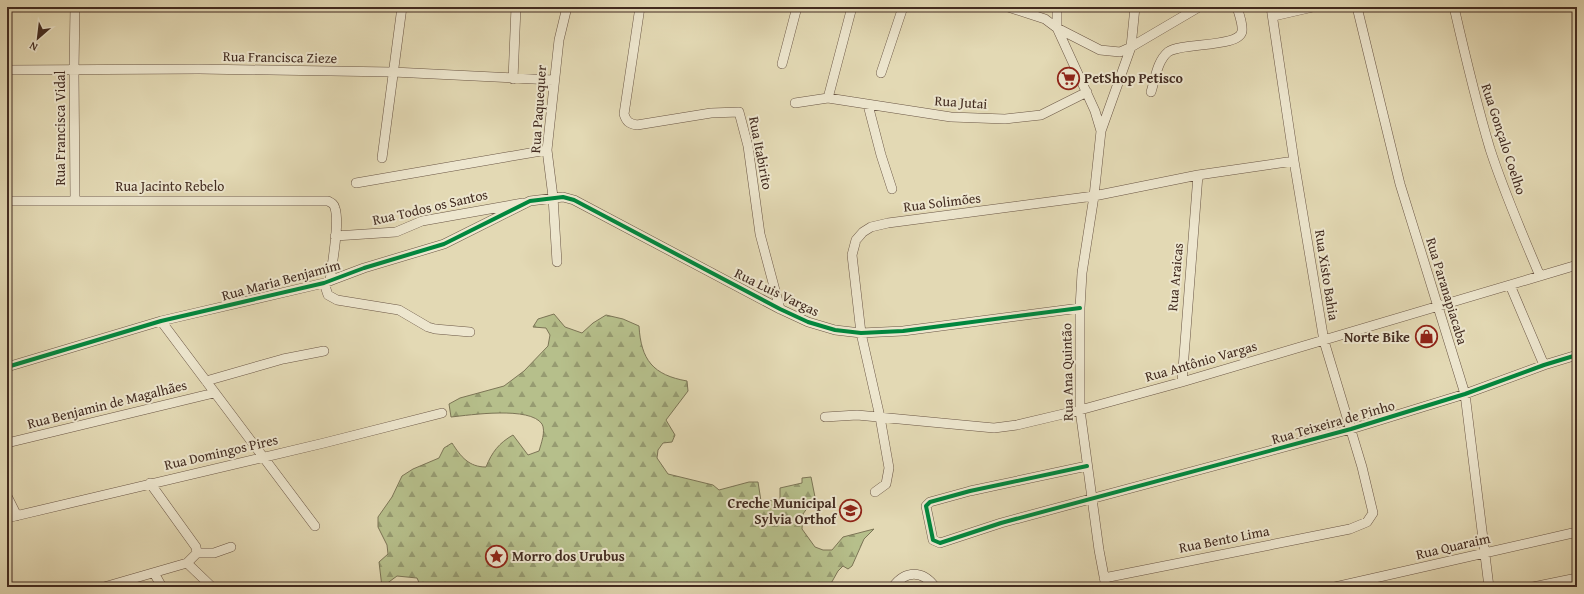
<svg xmlns="http://www.w3.org/2000/svg" width="1584" height="594" viewBox="0 0 1584 594" font-family="'Gentium Book Plus',serif">
<style>
.forest{fill:url(#forest-firs);stroke:#7c7556}
.lines{fill:none;stroke-linecap:round;stroke-linejoin:round}
.minor-casing{stroke:#6a5645;stroke-width:10}
.minor{stroke:#ede6ce;stroke-width:9}
.cycleway-casing{stroke:#ede6ce;stroke-width:6}
.cycleway{stroke:#00873e;stroke-width:4}
.labels{text-anchor:middle;stroke-width:4;stroke-linejoin:round;paint-order:stroke}
.street-label{font-size:14px;fill:#422b20;stroke:#ede6ce}
.poi-label{font-size:14px;font-weight:bold;fill:#422b20;stroke:#ede6ce;text-anchor:start}
</style>
<defs>
<pattern id="forest-firs" width="22" height="20" patternUnits="userSpaceOnUse"><rect width="22" height="20" fill="#b6bf8b"/><path d="M5 1l3.5 6h-7zM16 11l3.5 6h-7z" fill="#969b71"/></pattern>
</defs>
<rect width="100%" height="100%" fill="#e3d9b4"/>
<filter id="stains"><feTurbulence type="fractalNoise" baseFrequency=".005" numOctaves="4"/><feColorMatrix values="0 0 0 0 .2 0 0 0 0 .09 0 0 0 0 .02 0 0 0 .5 -.17"/></filter>
<radialGradient id="worn" r=".72"><stop offset=".6" stop-color="#630" stop-opacity="0"/><stop offset="1" stop-color="#630" stop-opacity=".3"/></radialGradient>
<path class="forest" d="M 554,314 L 565,327 L 582,333 L 593,323 L 606,315 L 623,319 L 639,326 C 641,360 653,375 687,381 L 688,391 L 666,420 L 675,435 L 672,442 L 663,443 L 658,450 L 657,458 L 668,474 L 713,485 L 719,490 L 749,482 L 758,482 L 761,501 L 780,500 L 780,488 L 802,483 L 802,478 L 811,477 L 815,497 L 803,514 L 802,529 L 815,547 L 823,550 L 832,550 L 843,537 L 874,529 L 864,539 L 852,566 L 848,569 L 843,566 L 838,571 L 829,587 L 421,587 L 417,578 L 397,576 L 382,587 L 379,562 L 388,554 L 387,545 L 378,527 L 378,517 L 392,497 L 402,476 L 413,469 L 439,458 L 444,448 L 452,443 C 461,457 469,467 486,467 C 492,452 499,443 513,435 L 528,455 L 539,451 C 541,444 546,431 542,424 C 530,406 470,415 451,417 L 449,404 L 460,398 L 504,386 L 524,371 L 548,346 L 550,335 L 546,328 L 533,327 L 538,319 Z"/>
<g class="lines">
<defs>
<path id="minor" d="M 640,7 L 624,114 C 626,121 629,124 637,125 L 711,113 L 739,112 L 748,146 L 760,234 L 780,309
M 1008,7 L 1045,19 L 1057,28 L 1100,50 L 1120,52 L 1131,47 L 1199,7
M 1057,7 L 1057,28 L 1095,111 L 1101,131
M 1357,7 L 1400,184 L 1465,394 L 1489,587
M 1454,7 C 1465,55 1476,102 1490,149 C 1504,192 1522,234 1540,276
M 1274,16 L 1313,7
M 782,64 L 797,7
M 7,70 L 199,69 L 393,72 L 553,80
M 881,73 L 903,7
M 513,79 L 516,7
M 1151,92 C 1155,80 1157,61 1168,52 C 1182,42 1240,48 1242,31 C 1243,24 1239,14 1237,7
M 828,98 L 852,7
M 795,103 L 828,98 L 951,117 L 1005,119 L 1041,115 L 1087,92
M 868,105 L 881,155 L 892,189
M 382,158 L 402,7
M 356,183 L 547,150
M 75,200 L 74,70 L 75,7
M 7,201 L 328,201 C 332,203 334,204 335,208 C 340,224 332,263 330,281
M 335,236 L 396,232 L 422,221 L 523,203
M 557,262 L 553,197 L 547,150 L 559,40 L 567,7
M 324,283 L 328,295 L 337,300 L 399,310 L 428,327 L 435,329 L 470,332
M 1510,285 L 1544,365
M 161,321 L 315,526
M 7,367 L 161,321 L 324,283 L 364,268 L 444,244 L 530,201 L 563,197 L 574,200 L 780,309 L 808,322 L 835,330 L 861,333 L 903,331 L 1080,308
M 206,381 L 283,359 L 324,351
M 1182,382 L 1198,175
M 825,417 L 857,415 L 994,428 L 1017,425 L 1080,410 L 1182,382 L 1577,265
M 7,443 L 214,393
M 1087,466 L 970,491 L 930,502 L 926,506 L 933,540 L 940,543 L 1001,523 L 1351,429 L 1465,394 L 1544,365 L 1577,355
M 150,483 L 196,547 L 197,553
M 875,492 L 886,484 L 889,468 L 880,417 L 861,333 L 852,255 L 856,240 L 863,232 L 871,227 L 888,223 L 1094,196 L 1198,175 L 1294,161
M 7,496 L 17,516
M 7,518 L 324,443 L 442,413
M 197,553 L 214,553 L 231,547
M 187,563 L 212,587
M 154,573 L 162,587
M 1104,578 L 1350,529 L 1367,522 L 1373,513 L 1362,467 L 1324,341 L 1294,161 L 1271,7
M 104,587 L 187,563 L 197,553
M 893,587 C 905,570 923,570 935,587
M 1106,587 L 1099,550 L 1080,410 L 1080,308 L 1082,273 L 1094,196 L 1101,131 L 1131,47 L 1135,7
M 1335,587 L 1577,532
M 1533,587 L 1577,578"/>
</defs>
<use href="#minor" class="minor-casing"/>
<use href="#minor" class="minor"/>
<defs>
<path id="cycleway" d="M 7,367 L 161,321 L 324,283 L 364,268 L 444,244 L 530,201 L 563,197 L 574,200 L 780,309 L 808,322 L 835,330 L 861,333 L 903,331 L 1080,308
M 1087,466 L 970,491 L 930,502 L 926,506 L 933,540 L 940,543 L 1001,523 L 1351,429 L 1465,394 L 1544,365 L 1577,355"/>
</defs>
<use href="#cycleway" class="cycleway-casing"/>
<use href="#cycleway" class="cycleway"/>
</g>
<defs>
<symbol id="supermarket-ring" viewBox="-11 -11 22 22"><circle r="9.5" fill="#ede6ce" stroke="#8f2418" stroke-width="1.5"/><path d="M-6-5.5h2.5l.6 2H6L4.5 2H-2.5L-4.4-4H-6ZM-1.5 3.2a1.3 1.3 0 1 0 .1 0ZM3 3.2a1.3 1.3 0 1 0 .1 0Z" fill="#8f2418"/></symbol>
<symbol id="shop-ring" viewBox="-11 -11 22 22"><circle r="9.5" fill="#ede6ce" stroke="#8f2418" stroke-width="1.5"/><path d="M-5-2.5h2.3a2.7 3.5 0 0 1 5.4 0H5L5.5 6h-11ZM-1.5-2.5h3a1.5 2.3 0 0 0-3 0Z" fill="#8f2418"/></symbol>
<symbol id="school-ring" viewBox="-11 -11 22 22"><circle r="9.5" fill="#ede6ce" stroke="#8f2418" stroke-width="1.5"/><path d="M0-5L7-2L0 1L-7-2ZM-4 1L0 2.5L4 1V4Q0 6-4 4Z" fill="#8f2418"/></symbol>
<symbol id="sight-ring" viewBox="-11 -11 22 22"><circle r="9.5" fill="#ede6ce" stroke="#8f2418" stroke-width="1.5"/><path d="M0-6L1.8-2.2L6-1.7L2.9 1.2L3.7 5.4L0 3.3L-3.7 5.4L-2.9 1.2L-6-1.7L-1.8-2.2Z" fill="#8f2418"/></symbol>
</defs>
<g fill-rule="evenodd">
<use href="#supermarket-ring" x="1056" y="66" width="25" height="25"/>
<use href="#shop-ring" x="1414" y="324" width="25" height="25"/>
<use href="#school-ring" x="838" y="498" width="25" height="25"/>
<use href="#sight-ring" x="484" y="544" width="25" height="25"/>
</g>
<g class="labels">
<g class="street-label">
<text transform="translate(280 57) rotate(1)" y="5">Rua Francisca Zieze</text>
<text transform="translate(961 102) rotate(4)" y="5">Rua Jutai</text>
<text transform="translate(538 109) rotate(-86)" y="5">Rua Paquequer</text>
<text transform="translate(60 128) rotate(-90)" y="5">Rua Francisca Vidal</text>
<text transform="translate(1504 139) rotate(72)" y="5">Rua Gonçalo Coelho</text>
<text transform="translate(761 153) rotate(79)" y="5">Rua Itabirito</text>
<text x="170" y="191">Rua Jacinto Rebelo</text>
<text transform="translate(942 202) rotate(-7)" y="5">Rua Solimões</text>
<text transform="translate(430 207) rotate(-13)" y="5">Rua Todos os Santos</text>
<text transform="translate(1327 275) rotate(81)" y="5">Rua Xisto Bahia</text>
<text transform="translate(1175 277) rotate(-85)" y="5">Rua Araicas</text>
<text transform="translate(281 280) rotate(-15)" y="5">Rua Maria Benjamim</text>
<text transform="translate(1447 291) rotate(73)" y="5">Rua Paranapiacaba</text>
<text transform="translate(777 292) rotate(26)" y="5">Rua Luis Vargas</text>
<text transform="translate(1201 361) rotate(-16)" y="5">Rua Antônio Vargas</text>
<text transform="translate(1067 372) rotate(-91)" y="5">Rua Ana Quintão</text>
<text transform="translate(107 404) rotate(-14)" y="5">Rua Benjamin de Magalhães</text>
<text transform="translate(1333 422) rotate(-16)" y="5">Rua Teixeira de Pinho</text>
<text transform="translate(221 452) rotate(-13)" y="5">Rua Domingos Pires</text>
<text transform="translate(1224 539) rotate(-11)" y="5">Rua Bento Lima</text>
<text transform="translate(1453 546) rotate(-13)" y="5">Rua Quaraim</text>
</g>
<g class="poi-label">
<text x="1084" y="83">PetShop Petisco</text>
<text x="1410" y="342" text-anchor="end">Norte Bike</text>
<text x="836" y="508" text-anchor="end">Creche Municipal<tspan x="836" dy="16">Sylvia Orthof</tspan></text>
<text x="512" y="561">Morro dos Urubus</text>
</g>
</g>
<rect width="1584" height="594" fill="none" stroke="#e3d9b4" stroke-width="24"/>
<rect x="8" y="8" width="1568" height="578" fill="none" stroke="#422b20" stroke-width="2"/>
<rect x="12" y="12" width="1560" height="570" fill="none" stroke="#422b20"/>
<g transform="translate(38 38) rotate(208)" stroke="#ede6ce" stroke-width="3" paint-order="stroke">
<path d="M0-3L7 15L0 10L-7 15Z" fill="#422b20"/>
<text y="-6" font-size="11" font-weight="bold" text-anchor="middle" fill="#422b20">N</text>
</g>
<rect width="100%" height="100%" filter="url(#stains)"/>
<rect width="100%" height="100%" fill="url(#worn)"/>
</svg>
